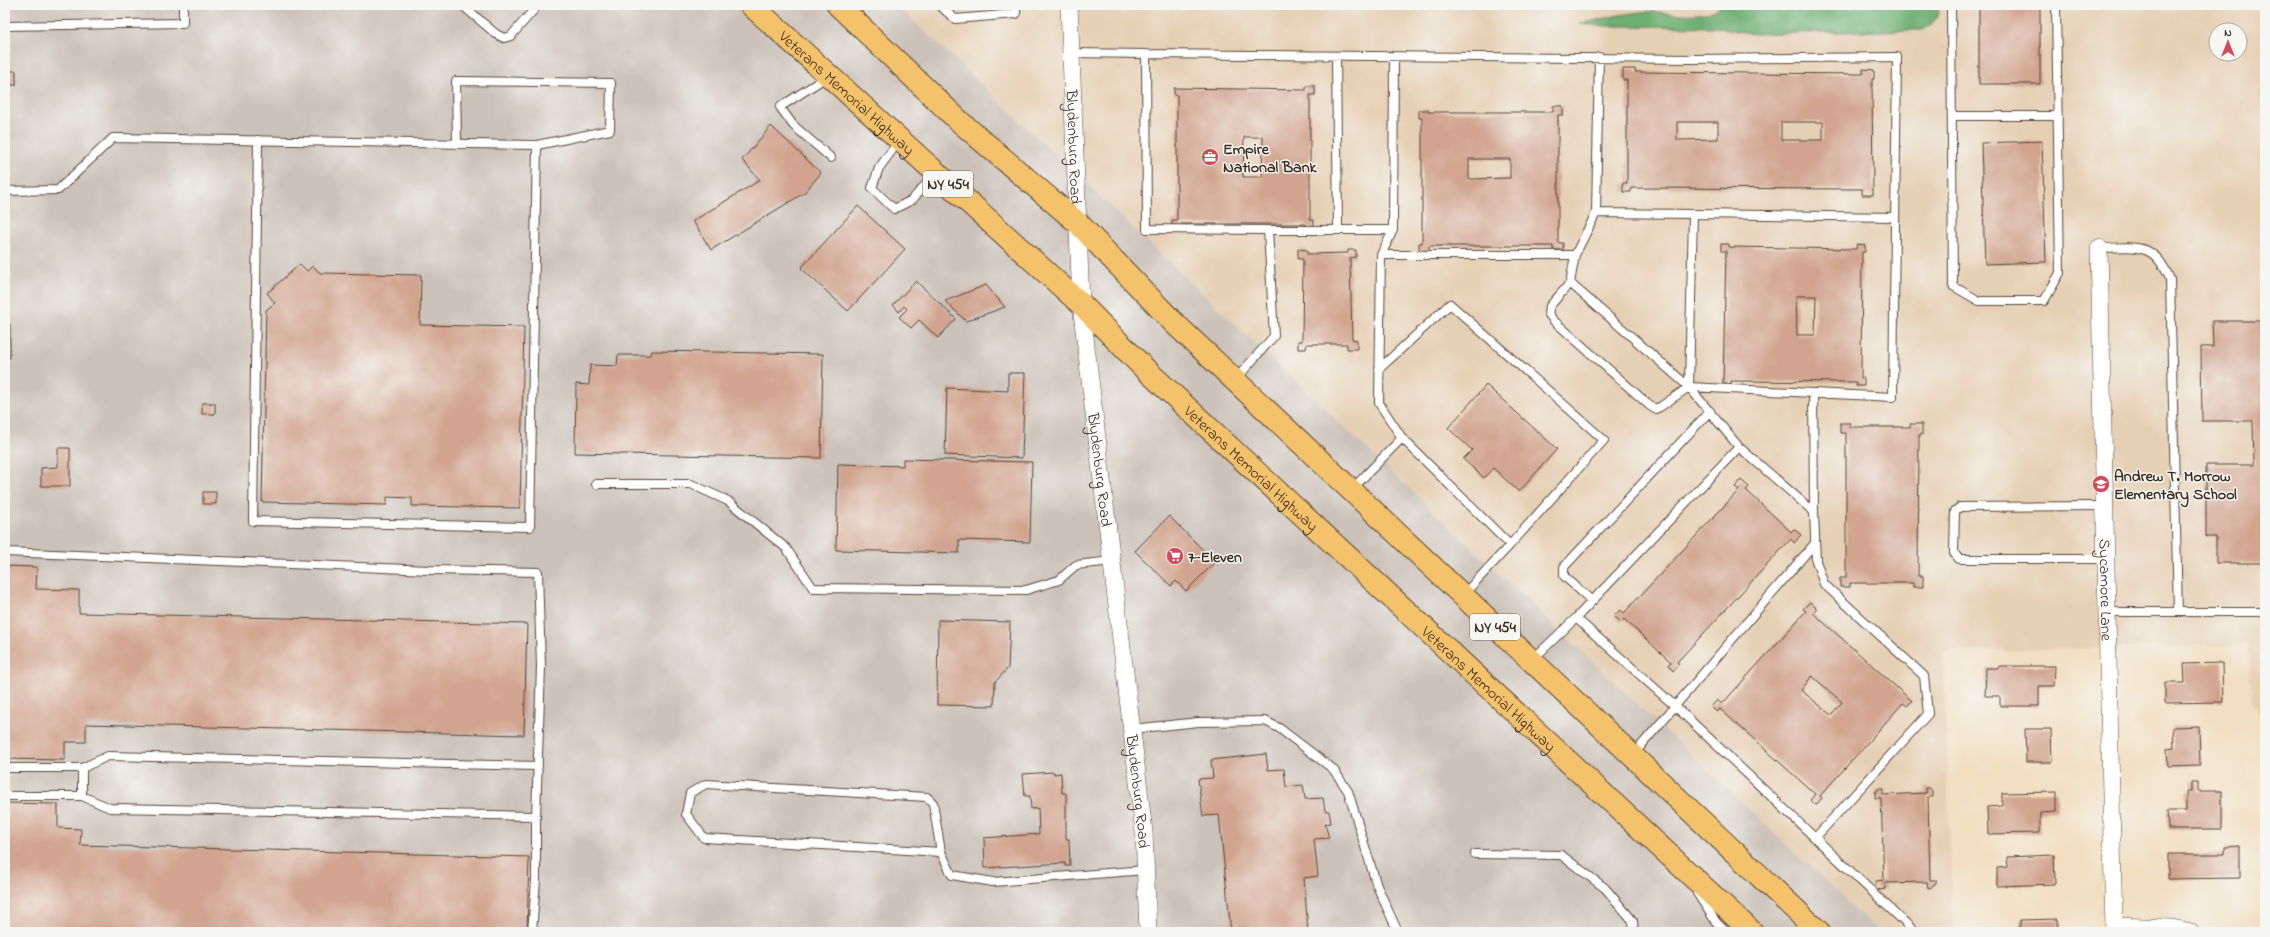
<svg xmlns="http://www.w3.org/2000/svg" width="2270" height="937" viewBox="0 0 2270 937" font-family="'Indie Flower',sans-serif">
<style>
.built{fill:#e6d0b5;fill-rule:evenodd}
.industrial{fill:#ccc2b9}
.forest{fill:#6eaf72;stroke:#546c48}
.building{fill:#d1a48f;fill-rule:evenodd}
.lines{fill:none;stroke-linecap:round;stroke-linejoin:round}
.lane-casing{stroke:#564537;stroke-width:10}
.street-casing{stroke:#564537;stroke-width:18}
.highway-casing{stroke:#564537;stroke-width:24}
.lane{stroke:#fff;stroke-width:8}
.street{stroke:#fff;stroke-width:17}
.highway{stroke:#f4c26a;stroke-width:22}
.labels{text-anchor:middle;stroke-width:3;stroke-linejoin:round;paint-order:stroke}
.shield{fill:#f6f6f2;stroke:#73675e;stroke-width:1}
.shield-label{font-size:15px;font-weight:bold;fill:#3b2a1e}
.street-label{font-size:16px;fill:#3b2a1e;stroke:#f6f6f2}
.poi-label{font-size:16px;font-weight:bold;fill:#3b2a1e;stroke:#f6f6f2;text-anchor:start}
</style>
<rect width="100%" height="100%" fill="#f6f6f2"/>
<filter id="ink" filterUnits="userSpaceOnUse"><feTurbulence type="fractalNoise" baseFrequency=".025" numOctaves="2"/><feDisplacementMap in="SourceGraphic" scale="8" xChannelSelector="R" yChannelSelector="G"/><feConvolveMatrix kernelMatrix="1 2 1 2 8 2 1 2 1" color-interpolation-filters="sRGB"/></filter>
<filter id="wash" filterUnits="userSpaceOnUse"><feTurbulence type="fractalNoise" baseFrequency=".012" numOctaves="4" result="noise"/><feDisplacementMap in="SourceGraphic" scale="16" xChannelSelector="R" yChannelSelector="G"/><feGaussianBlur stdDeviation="0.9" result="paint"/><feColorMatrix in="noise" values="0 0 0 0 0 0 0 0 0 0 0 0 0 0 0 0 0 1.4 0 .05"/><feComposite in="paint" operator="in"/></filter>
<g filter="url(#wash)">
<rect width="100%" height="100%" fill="#f2dfc2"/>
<path class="built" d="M 897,5 L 1727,5 L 1737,22 L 1755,34 L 1923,30 L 1939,13 L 1939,5 L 2265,5 L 2265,723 L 2252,703 L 2248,645 L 1943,652 L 1953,932 L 1879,932 ZM 2216,30 L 2240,30 L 2240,54 L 2216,54 Z"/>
<path class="industrial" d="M 5,5 L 897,5 L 1879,932 L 5,932 Z"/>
<path class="forest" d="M 1721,5 L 1939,5 C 1939,18 1933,24 1923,30 L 1755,34 L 1713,27 L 1606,26 L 1580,24 C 1600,19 1620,14 1641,12 C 1661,10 1707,22 1721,5 Z"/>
<g id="blocks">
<path class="building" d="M 138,5 L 172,5 L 172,7 L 138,6 Z
M 1979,5 L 2040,5 L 2040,84 L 1979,84 Z
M 1623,69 L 1635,69 L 1635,72 L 1863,74 L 1863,69 L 1874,70 L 1874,79 L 1872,79 L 1873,195 L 1862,195 L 1862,189 L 1631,188 L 1631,192 L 1623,192 L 1623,183 L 1627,183 L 1627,80 L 1623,80 ZM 1677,122 L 1718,122 L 1718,139 L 1677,140 ZM 1781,122 L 1823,122 L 1823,140 L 1781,140 Z
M 5,71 L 16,71 L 16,85 L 5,85 Z
M 1306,86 L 1315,86 L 1315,95 L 1310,95 L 1310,220 L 1314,220 L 1314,228 L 1306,228 L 1306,224 L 1181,224 L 1181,229 L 1172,229 L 1172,220 L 1177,220 L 1177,95 L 1174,95 L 1174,88 L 1306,90 ZM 1244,137 L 1263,137 L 1262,177 L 1243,177 Z
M 1553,106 L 1563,106 L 1563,115 L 1558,115 L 1558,243 L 1563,243 L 1563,250 L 1553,250 L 1553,246 L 1429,246 L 1429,252 L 1419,252 L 1419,243 L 1422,243 L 1422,118 L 1419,118 L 1419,110 L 1428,110 L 1428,112 L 1553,112 ZM 1469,159 L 1510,159 L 1510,178 L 1469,179 Z
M 771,126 L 821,173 L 804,193 L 711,250 L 693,221 L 760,180 L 742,160 Z
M 2042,141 L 2046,262 L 1985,264 L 1981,143 Z
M 858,206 L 905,249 L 848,311 L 801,268 Z
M 1721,244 L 1729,244 L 1729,247 L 1856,249 L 1857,244 L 1865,245 L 1865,252 L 1862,252 L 1861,378 L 1864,378 L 1864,386 L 1856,386 L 1856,382 L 1731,381 L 1731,384 L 1723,384 L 1726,251 L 1721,251 ZM 1796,296 L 1816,296 L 1815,335 L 1797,335 Z
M 1298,249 L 1307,250 L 1307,254 L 1348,253 L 1348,250 L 1356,250 L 1356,257 L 1350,258 L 1352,339 L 1357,340 L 1357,349 L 1347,349 L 1347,344 L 1307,344 L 1306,349 L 1298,349 L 1298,341 L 1302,341 L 1303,259 L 1298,259 Z
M 300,264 L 307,271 L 313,266 L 320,273 L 421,275 L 420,325 L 524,327 L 520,508 L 412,506 L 412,498 L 387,497 L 387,505 L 262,502 L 266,310 L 275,303 L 267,293 Z
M 916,281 L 956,319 L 938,338 L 919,320 L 911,328 L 899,317 L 907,309 L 904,306 L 899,312 L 893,305 Z
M 986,285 L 1005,307 L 966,321 L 945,301 Z
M 2212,321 L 2265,321 L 2265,563 L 2216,563 L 2216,537 L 2206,537 L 2206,465 L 2254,465 L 2253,421 L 2202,421 L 2201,347 L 2213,347 Z
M 5,324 L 10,324 L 10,358 L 5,358 Z
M 652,351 L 823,354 L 821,458 L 575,453 L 576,384 L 589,385 L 590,365 L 617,366 L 618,355 L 651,355 Z
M 1008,373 L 1025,373 L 1022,458 L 945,455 L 947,388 L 1008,391 Z
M 1486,385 L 1557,449 L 1519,492 L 1493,468 L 1484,478 L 1463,459 L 1472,450 L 1448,428 Z
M 202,403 L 215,403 L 215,414 L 202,414 Z
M 1840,423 L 1850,423 L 1850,427 L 1910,427 L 1910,424 L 1922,424 L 1922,435 L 1919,435 L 1918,576 L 1923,576 L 1923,587 L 1913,587 L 1913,583 L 1850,583 L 1850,587 L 1840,587 L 1840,578 L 1846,578 L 1846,433 L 1840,433 Z
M 58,448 L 70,448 L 70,486 L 41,486 L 41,468 L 58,467 Z
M 903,459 L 1032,462 L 1030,542 L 959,540 L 959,553 L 836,550 L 838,464 L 903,466 Z
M 1741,480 L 1749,487 L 1746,490 L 1791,532 L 1794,529 L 1801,535 L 1794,543 L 1791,539 L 1677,662 L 1679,664 L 1673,671 L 1668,665 L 1671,662 L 1624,619 L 1621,622 L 1614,616 L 1620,610 L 1624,613 L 1739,490 L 1735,487 Z
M 203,492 L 216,492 L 216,504 L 203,504 Z
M 1169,516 L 1215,562 L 1186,591 L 1176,581 L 1171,586 L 1135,551 Z
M 5,566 L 37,567 L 36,589 L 79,590 L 79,613 L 527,624 L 524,735 L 86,724 L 86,742 L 65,742 L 65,760 L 5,759 Z
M 1810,602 L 1817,609 L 1813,613 L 1912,701 L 1907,706 L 1903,703 L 1820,796 L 1822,798 L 1816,805 L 1810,800 L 1815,794 L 1720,709 L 1717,712 L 1711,707 L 1717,700 L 1722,704 L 1806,611 L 1803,609 ZM 1812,676 L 1842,702 L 1831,715 L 1801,690 Z
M 938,620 L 1010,622 L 1008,668 L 995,682 L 994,706 L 937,705 Z
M 2222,663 L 2223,702 L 2165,703 L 2165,683 L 2185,683 L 2184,664 Z
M 1999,666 L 2055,666 L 2054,686 L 2039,686 L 2039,706 L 2000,706 L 2000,696 L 1985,696 L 1986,668 L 1999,668 Z
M 2199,726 L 2200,765 L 2168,766 L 2167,749 L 2174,748 L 2173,727 Z
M 2025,729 L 2051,729 L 2052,762 L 2026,762 Z
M 1266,754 L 1268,770 L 1284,769 L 1286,787 L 1303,785 L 1305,799 L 1323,798 L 1325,811 L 1329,811 L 1331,823 L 1325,824 L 1329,838 L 1314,839 L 1318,876 L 1304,878 L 1308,932 L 1231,932 L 1219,815 L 1203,816 L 1198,779 L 1213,778 L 1211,760 Z
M 1054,772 L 1054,774 L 1061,773 L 1062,793 L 1066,793 L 1066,839 L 1069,839 L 1070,866 L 1065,866 L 1065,863 L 985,868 L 984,838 L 1039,834 L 1038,808 L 1031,809 L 1030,796 L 1025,796 L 1023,774 Z
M 2191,782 L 2198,782 L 2198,791 L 2222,791 L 2222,829 L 2168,829 L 2167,811 L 2186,811 L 2186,791 L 2191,791 Z
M 1926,788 L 1930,788 L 1933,792 L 1933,797 L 1928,797 L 1930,880 L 1936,880 L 1936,884 L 1932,887 L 1928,888 L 1927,882 L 1885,883 L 1885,889 L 1880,890 L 1876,886 L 1876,881 L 1884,880 L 1881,798 L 1875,798 L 1875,793 L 1878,789 L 1883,789 L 1883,795 L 1926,793 Z
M 2057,792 L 2057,812 L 2040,813 L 2040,833 L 1988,834 L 1987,807 L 2002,806 L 2002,793 Z
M 5,803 L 58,804 L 58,828 L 81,829 L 80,845 L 529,857 L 527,932 L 5,932 Z
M 2240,846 L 2240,878 L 2168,879 L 2168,854 L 2224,854 L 2224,847 Z
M 2054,855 L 2055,884 L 1997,886 L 1997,868 L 2008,867 L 2007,857 Z
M 2058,919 L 2058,932 L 2020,932 L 2020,920 Z"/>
</g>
</g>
<g filter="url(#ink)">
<use href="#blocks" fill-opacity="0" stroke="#564537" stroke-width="1"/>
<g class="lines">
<defs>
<path id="lane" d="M 462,5 L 496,34 L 504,38 L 511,36 L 538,5
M 939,5 L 955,19 L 1016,14 L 1016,5
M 1951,5 L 1953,286 L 1979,301 L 2044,301 L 2060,273 L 2056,5
M 5,26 L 183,23 L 183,5
M 1071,53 L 1146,54 L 1147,229 L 1268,230
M 1146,54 L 1695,59 L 1897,57 L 1893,397 L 1689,387 L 1570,283 L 1575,255
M 1336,56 L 1338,229
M 828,76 L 780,107 L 793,125 L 831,158
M 1953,116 L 2058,116
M 258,140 L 253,521 L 530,527 L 537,145
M 899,141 L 879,168 L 872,188 L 894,209 L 912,200 L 935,174
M 5,191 L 58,190 L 113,138 L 537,145 L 610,130 L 611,83 L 456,81 L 457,144
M 1596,213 L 1599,57
M 1693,214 L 1895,217
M 1393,230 L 1394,58
M 2099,248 C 2136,248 2153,240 2170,279 L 2178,612
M 1570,283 L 1550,306 L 1548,313 L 1553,320 L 1650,406 L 1655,409 L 1660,407 L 1689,387
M 1379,369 L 1450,304 L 1604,440 L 1510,545
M 1236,379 L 1274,336 L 1268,230 L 1393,230 L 1381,255
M 1813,393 L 1814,512
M 1402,438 L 1510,545 L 1463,595
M 1739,447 L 1814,512 L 1816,561 L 1824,584 L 1924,676 L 1928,714 L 1815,838
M 596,484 L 691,484 L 728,501 L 786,548 L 813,588 L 1026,590 L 1059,580 L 1076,565 L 1112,561
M 1352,489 L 1402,438 L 1379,403 L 1381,255 L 1575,255 L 1596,213 L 1693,214 L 1689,387 L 1739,447 L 1576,618 L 1676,707 L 1915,932
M 2104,506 L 1960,507 L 1955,511 L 1954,553 L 1959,559 L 2105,559
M 5,552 L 429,570 L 538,572 L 541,666 L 536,816 L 110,808 L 82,796 L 5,796
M 1592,601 L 1564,576 L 1564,567 L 1710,411
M 2107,612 L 2265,612
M 1532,660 L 1576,618
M 1132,729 L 1199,722 L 1265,721 L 1279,728 L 1333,769 L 1348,791 L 1377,886 L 1398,932
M 1633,755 L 1815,543
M 5,768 L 82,768 L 108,756 L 538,766
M 82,796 L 82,768
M 941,852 L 933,803 L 927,797 L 706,784 L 690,793 L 686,814 L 704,838 L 941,852 L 952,875 L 993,882 L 1146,870
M 1475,854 L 1561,855 L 1605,888 L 1633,921 L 1634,932
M 1697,893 L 1716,922 L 1726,932
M 532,932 L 536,880 L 536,816"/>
<g id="street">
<path id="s1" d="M 1069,5 L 1081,304 L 1144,832 L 1148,932"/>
<path id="s2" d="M 2099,248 L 2114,932"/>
<path d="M 2114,926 L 2172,928 L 2191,932"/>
</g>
<g id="highway">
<path id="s3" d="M 751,5 L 1081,304 L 1142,366 L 1752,932"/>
<path d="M 838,5 L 959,121 L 1078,223 L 1172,321 L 1819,932"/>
</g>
</defs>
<use href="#lane" class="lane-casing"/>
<use href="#street" class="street-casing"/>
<use href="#highway" class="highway-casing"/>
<use href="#lane" class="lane"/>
<use href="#street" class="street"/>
<use href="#highway" class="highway"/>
</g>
</g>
<defs>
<symbol id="office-disc" viewBox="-11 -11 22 22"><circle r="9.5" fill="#d1495b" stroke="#f6f6f2"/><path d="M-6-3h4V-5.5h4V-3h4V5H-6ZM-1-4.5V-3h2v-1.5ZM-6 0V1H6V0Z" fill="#fff"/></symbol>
<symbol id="school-disc" viewBox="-11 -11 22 22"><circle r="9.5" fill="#d1495b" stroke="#f6f6f2"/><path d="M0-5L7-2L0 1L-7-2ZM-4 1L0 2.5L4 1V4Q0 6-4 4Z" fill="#fff"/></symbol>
<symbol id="supermarket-disc" viewBox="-11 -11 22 22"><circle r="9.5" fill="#d1495b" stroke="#f6f6f2"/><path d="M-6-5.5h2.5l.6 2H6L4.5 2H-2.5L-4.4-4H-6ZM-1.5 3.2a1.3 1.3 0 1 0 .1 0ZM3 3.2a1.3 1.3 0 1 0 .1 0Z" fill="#fff"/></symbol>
</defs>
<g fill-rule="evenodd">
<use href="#office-disc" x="1200" y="147" width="20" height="20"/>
<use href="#school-disc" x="2091" y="474" width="20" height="20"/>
<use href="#supermarket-disc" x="1165" y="546" width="20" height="20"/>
</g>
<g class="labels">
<g class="shield">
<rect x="923" y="171" width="50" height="26" rx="3"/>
<rect x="1470" y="614" width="50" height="26" rx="3"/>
</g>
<g class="shield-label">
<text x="948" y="189">NY 454</text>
<text x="1495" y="632">NY 454</text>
</g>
<g class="street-label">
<text dy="6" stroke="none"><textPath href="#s3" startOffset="130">Veterans Memorial Highway</textPath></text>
<text dy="6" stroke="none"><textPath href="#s1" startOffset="142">Blydenburg Road</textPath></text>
<text dy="6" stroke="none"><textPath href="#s3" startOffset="682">Veterans Memorial Highway</textPath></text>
<text dy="6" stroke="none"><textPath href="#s1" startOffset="466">Blydenburg Road</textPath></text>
<text dy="6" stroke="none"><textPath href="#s2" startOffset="342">Sycamore Lane</textPath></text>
<text dy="6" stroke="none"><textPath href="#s3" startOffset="1006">Veterans Memorial Highway</textPath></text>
<text dy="6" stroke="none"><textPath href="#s1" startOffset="790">Blydenburg Road</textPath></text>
</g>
<g class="poi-label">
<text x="1223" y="154">Empire<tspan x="1223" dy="18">National Bank</tspan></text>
<text x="2114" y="481">Andrew T. Morrow<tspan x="2114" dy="18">Elementary School</tspan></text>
<text x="1188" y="562">7-Eleven</text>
</g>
</g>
<rect width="2270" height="937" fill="none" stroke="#f6f6f2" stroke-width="20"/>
<g transform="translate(2228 42)"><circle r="19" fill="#f6f6f2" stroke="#aba49d"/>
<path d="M0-3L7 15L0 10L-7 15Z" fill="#d1495b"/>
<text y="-6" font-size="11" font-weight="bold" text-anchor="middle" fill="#3b2a1e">N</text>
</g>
</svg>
